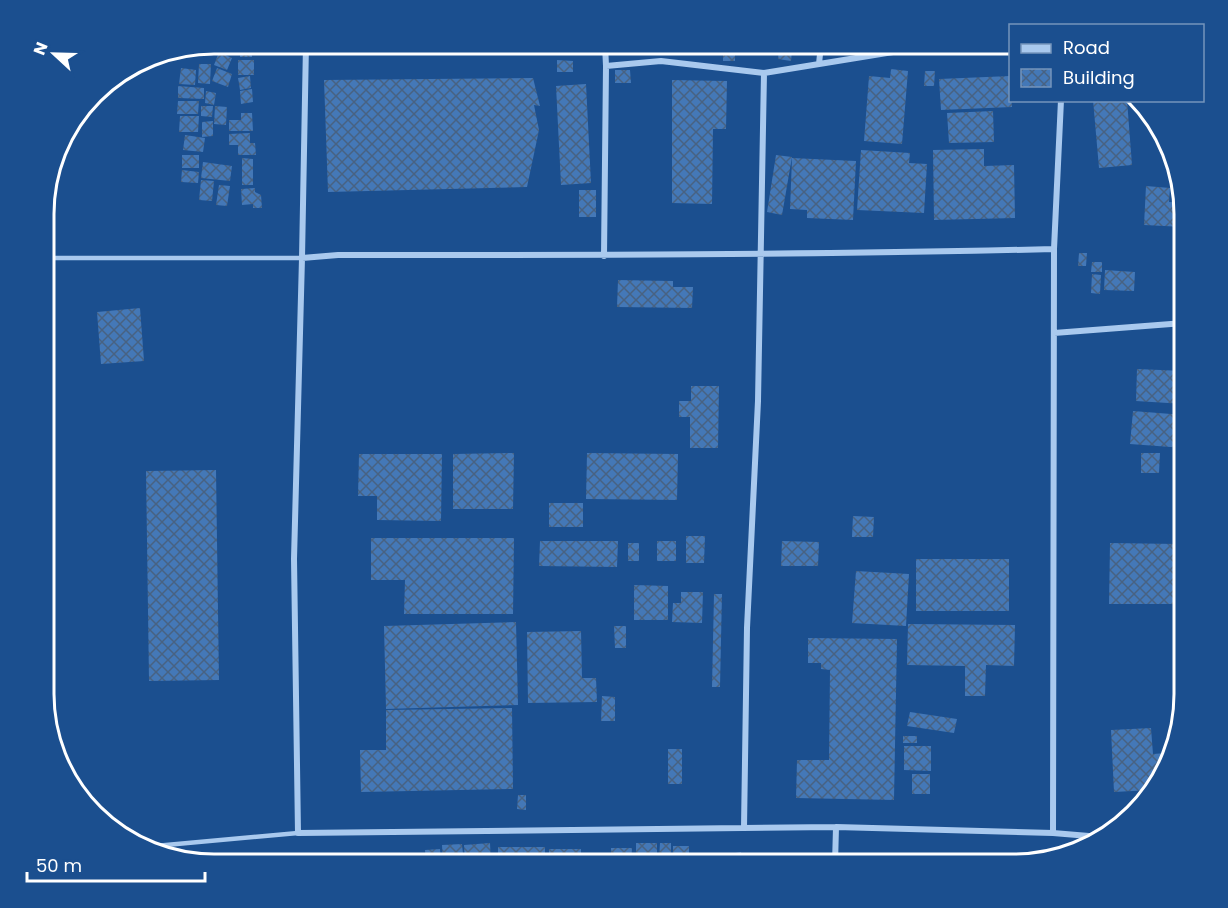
<svg xmlns="http://www.w3.org/2000/svg" width="1228" height="908" viewBox="0 0 1228 908" font-family="Poppins,sans-serif">
<style>
.building{fill:url(#building-cross-hatch)}
.lines{fill:none;stroke-linecap:round;stroke-linejoin:round}
.service{stroke:#a9c9ee;stroke-width:4.5}
.minor{stroke:#a9c9ee;stroke-width:6}
.rim{fill:none;stroke:#fff;stroke-width:3}
</style>
<defs>
<pattern id="building-cross-hatch" width="8" height="8" patternUnits="userSpaceOnUse" patternTransform="scale(1.5)"><rect width="8" height="8" fill="#4478b7"/><path d="M0 0l8 8M0 8l8-8" fill="none" stroke="#486282"/></pattern>
</defs>
<rect width="100%" height="100%" fill="#1b4f8f"/>
<path class="building" d="M 217,44 L 238,44 L 238,51 L 217,50 Z
M 240,44 L 252,44 L 252,57 L 240,57 Z
M 723,48 L 735,49 L 735,61 L 723,61 Z
M 779,49 L 792,51 L 791,61 L 778,59 Z
M 219,52 L 232,58 L 227,70 L 214,65 Z
M 238,60 L 254,60 L 254,75 L 238,75 Z
M 557,60 L 573,61 L 573,72 L 557,72 Z
M 199,64 L 211,64 L 210,84 L 198,83 Z
M 181,68 L 196,70 L 195,85 L 179,84 Z
M 217,68 L 232,74 L 228,87 L 212,81 Z
M 891,69 L 908,71 L 902,144 L 864,141 L 869,76 L 890,78 Z
M 615,70 L 630,70 L 631,83 L 615,83 Z
M 925,71 L 935,71 L 934,86 L 924,86 Z
M 250,76 L 251,88 L 240,90 L 238,78 Z
M 1010,76 L 1012,107 L 941,110 L 939,79 Z
M 533,78 L 540,106 L 534,105 L 539,130 L 527,187 L 328,192 L 324,80 Z
M 672,80 L 727,81 L 726,129 L 713,129 L 712,204 L 672,203 Z
M 586,84 L 591,183 L 561,185 L 556,86 Z
M 178,86 L 204,88 L 204,99 L 178,98 Z
M 252,89 L 253,102 L 241,104 L 240,91 Z
M 206,91 L 216,93 L 214,105 L 205,103 Z
M 1093,100 L 1127,100 L 1132,165 L 1099,168 Z
M 178,101 L 199,101 L 198,114 L 177,114 Z
M 201,106 L 213,106 L 212,117 L 201,116 Z
M 215,106 L 227,107 L 226,125 L 214,124 Z
M 993,111 L 994,142 L 949,143 L 947,113 Z
M 241,113 L 252,113 L 253,131 L 229,131 L 229,120 L 241,120 Z
M 180,116 L 199,116 L 198,132 L 179,132 Z
M 213,121 L 213,136 L 202,137 L 202,122 Z
M 250,133 L 250,143 L 255,143 L 256,155 L 238,155 L 238,145 L 229,145 L 229,134 Z
M 185,135 L 205,138 L 203,152 L 183,150 Z
M 984,149 L 984,166 L 1014,165 L 1015,218 L 934,220 L 933,150 Z
M 861,150 L 910,153 L 909,163 L 927,164 L 924,213 L 857,210 Z
M 182,155 L 199,155 L 199,168 L 182,168 Z
M 776,155 L 792,157 L 782,215 L 767,212 Z
M 242,158 L 253,159 L 253,185 L 242,185 Z
M 792,158 L 856,161 L 853,220 L 807,218 L 807,210 L 790,209 Z
M 203,162 L 232,166 L 230,181 L 201,178 Z
M 182,170 L 199,172 L 198,183 L 181,182 Z
M 201,180 L 214,181 L 212,201 L 199,200 Z
M 219,185 L 230,186 L 227,206 L 216,205 Z
M 1146,186 L 1170,188 L 1169,202 L 1184,203 L 1184,227 L 1144,225 Z
M 255,188 L 255,192 L 261,195 L 262,208 L 253,208 L 253,204 L 242,205 L 241,189 Z
M 579,190 L 596,190 L 596,217 L 579,217 Z
M 1079,253 L 1087,253 L 1086,266 L 1078,266 Z
M 1092,262 L 1102,262 L 1102,272 L 1091,272 Z
M 1105,270 L 1135,272 L 1134,291 L 1104,290 Z
M 1092,274 L 1101,275 L 1100,294 L 1091,293 Z
M 618,280 L 673,281 L 673,287 L 693,287 L 692,308 L 617,307 Z
M 140,308 L 144,361 L 101,364 L 97,312 Z
M 1137,369 L 1184,371 L 1184,404 L 1136,401 Z
M 691,386 L 719,386 L 718,448 L 690,448 L 690,417 L 679,417 L 679,401 L 691,401 Z
M 1133,411 L 1184,415 L 1184,448 L 1130,444 Z
M 514,453 L 513,509 L 453,509 L 453,454 Z
M 587,453 L 678,454 L 677,500 L 586,499 Z
M 1141,453 L 1160,453 L 1159,473 L 1141,473 Z
M 359,454 L 442,454 L 441,521 L 377,520 L 377,496 L 358,496 Z
M 216,470 L 219,680 L 149,681 L 146,471 Z
M 549,503 L 583,503 L 583,527 L 549,527 Z
M 853,516 L 874,517 L 873,537 L 852,537 Z
M 686,536 L 705,536 L 704,563 L 686,563 Z
M 371,538 L 514,538 L 513,614 L 404,614 L 405,580 L 371,580 Z
M 540,541 L 618,541 L 617,567 L 539,566 Z
M 657,541 L 676,541 L 676,561 L 657,561 Z
M 782,541 L 819,542 L 818,566 L 781,566 Z
M 628,543 L 639,543 L 639,561 L 628,561 Z
M 1110,543 L 1178,544 L 1177,604 L 1109,604 Z
M 916,559 L 1009,559 L 1009,611 L 916,611 Z
M 1181,569 L 1184,569 L 1184,601 L 1180,601 Z
M 856,571 L 909,574 L 906,626 L 852,623 Z
M 634,585 L 668,586 L 668,620 L 634,620 Z
M 681,592 L 703,592 L 702,623 L 672,622 L 673,603 L 681,603 Z
M 714,594 L 722,594 L 720,687 L 712,687 Z
M 516,622 L 518,705 L 386,709 L 384,626 Z
M 908,624 L 1015,625 L 1014,666 L 986,665 L 985,696 L 965,696 L 965,666 L 907,665 Z
M 614,626 L 626,626 L 626,648 L 615,648 Z
M 581,631 L 582,678 L 596,678 L 597,702 L 528,703 L 527,632 Z
M 808,638 L 897,639 L 894,800 L 796,798 L 797,760 L 829,760 L 830,670 L 821,669 L 821,663 L 808,663 Z
M 602,696 L 615,697 L 615,721 L 601,721 Z
M 512,708 L 513,789 L 361,792 L 360,750 L 386,750 L 386,710 Z
M 910,712 L 957,719 L 954,733 L 907,726 Z
M 1151,728 L 1153,754 L 1166,753 L 1152,790 L 1114,792 L 1111,730 Z
M 903,736 L 917,736 L 917,743 L 903,743 Z
M 904,746 L 931,746 L 931,771 L 904,770 Z
M 668,749 L 682,749 L 682,784 L 668,784 Z
M 912,774 L 930,774 L 930,794 L 912,794 Z
M 518,795 L 526,795 L 526,810 L 517,809 Z
M 490,843 L 491,864 L 465,864 L 464,845 Z
M 636,843 L 657,843 L 657,859 L 636,859 Z
M 660,843 L 671,843 L 671,859 L 659,859 Z
M 462,844 L 464,864 L 443,864 L 442,845 Z
M 673,846 L 689,846 L 689,859 L 673,859 Z
M 498,847 L 545,847 L 545,864 L 498,864 Z
M 611,848 L 632,848 L 631,864 L 611,864 Z
M 440,849 L 441,864 L 426,864 L 425,850 Z
M 549,849 L 581,849 L 581,864 L 549,864 Z
M 741,852 L 743,864 L 721,864 L 719,856 Z
M 325,856 L 326,864 L 284,864 L 284,859 Z
M 1021,859 L 1021,863 L 1014,864 L 993,864 L 993,860 Z"/>
<g class="lines">
<path class="service" d="M 45,258 L 302,258
M 155,846 L 298,833"/>
<path class="minor" d="M 605,44 L 606,66 L 661,61 L 764,73 L 942,44
M 819,64 L 821,44
M 1054,249 C 815,255 577,255 338,255 L 302,258 L 294,559 L 298,833 L 836,827 L 1053,833 L 1101,837
M 604,256 L 606,66
M 302,258 L 306,44
M 1054,333 L 1184,323
M 744,828 L 747,628 L 758,401 L 764,73
M 1053,833 L 1054,249 L 1061,100
M 835,864 L 836,827"/>
</g>
<path d="M0 0H1228V908H0ZM214 54H1014A160 160 0 0 1 1174 214V694A160 160 0 0 1 1014 854H214A160 160 0 0 1 54 694V214A160 160 0 0 1 214 54Z" fill="#1b4f8f" fill-rule="evenodd"/>
<path class="rim" d="M214 54H1014A160 160 0 0 1 1174 214V694A160 160 0 0 1 1014 854H214A160 160 0 0 1 54 694V214A160 160 0 0 1 214 54Z"/>
<rect x="1009" y="24" width="195" height="78" fill="#1b4f8f" stroke="#7695bc" stroke-width="1.5"/>
<rect x="1021" y="44" width="30" height="9" fill="#a9c9ee" stroke="#7695bc" stroke-width="1.5"/>
<text x="1063" y="54" font-size="18" fill="#ffffff">Road</text>
<rect x="1021" y="69" width="30" height="18" fill="url(#building-cross-hatch)" stroke="#7695bc" stroke-width="1.5"/>
<text x="1063" y="84" font-size="18" fill="#ffffff">Building</text>
<g transform="translate(54 54) rotate(292)" stroke="#1b4f8f" stroke-width="4.5" paint-order="stroke">
<path d="M0-4.5L10 22L0 15L-10 22Z" fill="#ffffff"/>
<text y="-9" font-size="16" font-weight="bold" text-anchor="middle" fill="#ffffff">N</text>
</g>
<path d="M27 872v9h178v-9" fill="none" stroke="#ffffff" stroke-width="3"/>
<text x="36" y="872" font-size="18" fill="#ffffff" stroke="#1b4f8f" stroke-width="4.5" paint-order="stroke">50 m</text>
</svg>
